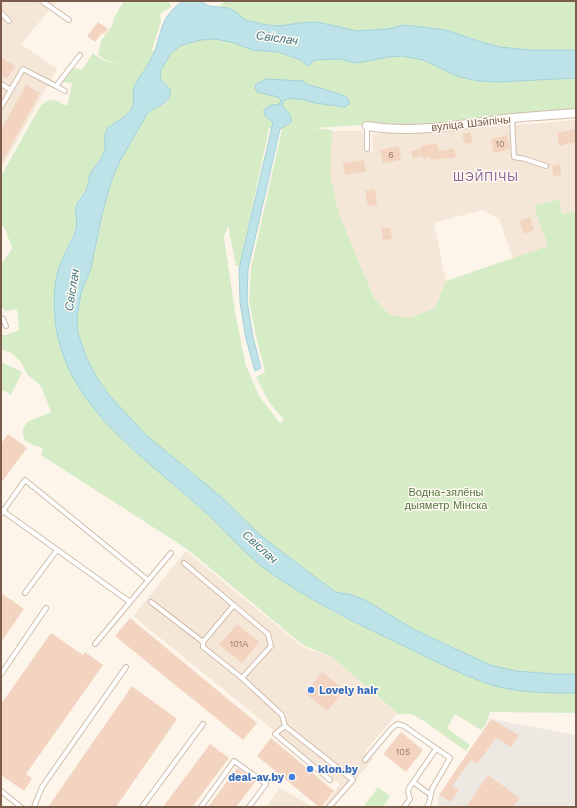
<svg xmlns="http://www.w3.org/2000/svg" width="577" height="808" viewBox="0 0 577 808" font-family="'Work Sans',sans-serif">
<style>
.residential{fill:#f5e7d8}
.industrial{fill:#eee8e3}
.green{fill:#d6ecc7;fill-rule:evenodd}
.water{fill:#bde2e8;stroke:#a3d2da}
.building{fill:#f3d4c1}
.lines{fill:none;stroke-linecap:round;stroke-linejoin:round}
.lane-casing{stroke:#d0bdae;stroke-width:6}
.street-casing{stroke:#d0bdae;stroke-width:10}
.lane{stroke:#fff;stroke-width:4}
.street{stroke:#fff;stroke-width:8}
.shop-dot{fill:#3f7fe0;stroke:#fff9f1;stroke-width:1.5}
.labels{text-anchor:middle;stroke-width:3;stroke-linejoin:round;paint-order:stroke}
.number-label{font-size:9px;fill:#987a69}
.street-label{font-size:11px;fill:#795c4c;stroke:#fff9f1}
.park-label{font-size:11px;fill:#527941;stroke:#fff9f1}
.shop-label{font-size:11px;font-weight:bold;fill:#366cbe;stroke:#fff9f1;text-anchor:start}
.water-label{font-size:12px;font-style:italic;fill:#427b85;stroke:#fff9f1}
.neighbourhood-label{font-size:12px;letter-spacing:1px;fill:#846495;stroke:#fff9f1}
</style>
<rect width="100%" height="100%" fill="#fdf5ea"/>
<path class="residential" d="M 1,1 L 57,1 L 21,44 L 57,69 L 1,169 Z
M 576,120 L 576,211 L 562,214 L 559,199 L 534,206 L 548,246 L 513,259 L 499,219 L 482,210 L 434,223 L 446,281 L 435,308 L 409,318 L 389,314 L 374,298 L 339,214 L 334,193 L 284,131 L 363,131 L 364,153 L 373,151 L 372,134 L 542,123 Z
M 186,551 L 303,647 L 332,657 L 397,714 L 365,751 L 373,759 L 334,807 L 323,807 L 340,784 L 133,616 Z
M 280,788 L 313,807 L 266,807 Z"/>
<path class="industrial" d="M 491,719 L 576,735 L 576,807 L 437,807 L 439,795 Z"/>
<path class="green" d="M 124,1 L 169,1 L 171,7 L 160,14 L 161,21 L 152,50 L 154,51 L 151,59 L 136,84 L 135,101 L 132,108 L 124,118 L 108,128 L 105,132 L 105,151 L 91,172 L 86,190 L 78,200 L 75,207 L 76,229 L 63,256 L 57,274 L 55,294 L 56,328 L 63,354 L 72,375 L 85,397 L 113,430 L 127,445 L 197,505 L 251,556 L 273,574 L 331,611 L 486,683 C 515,693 546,693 576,693 L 576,713 L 490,712 L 486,724 L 481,730 L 455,714 L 447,728 L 470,745 L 466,751 L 424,721 L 411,714 L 398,714 L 332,657 L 303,645 L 187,549 L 41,455 L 43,450 L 41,447 L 36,446 L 25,441 L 22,431 L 27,422 L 51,412 L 41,386 L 27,374 L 21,362 L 10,352 L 1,350 L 1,335 L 6,335 L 19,330 L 17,309 L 6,311 L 1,307 L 1,270 L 3,262 L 12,248 L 4,226 L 1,226 L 1,176 L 41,105 C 53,96 56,101 67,106 L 72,83 L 62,82 L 74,68 L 82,70 L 93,53 L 102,60 L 122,66 L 103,59 L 98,55 L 101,41 L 112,25 L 114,18 Z
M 226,1 L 576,1 L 576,50 L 529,50 L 500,47 L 478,41 L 446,30 L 409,26 L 401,26 L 387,29 L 357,31 L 317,22 L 300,23 L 279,26 L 267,25 L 245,20 L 224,7 L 219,6 Z
M 215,39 L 231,42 L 253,50 L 278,52 L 301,60 L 306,65 L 308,66 L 315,60 L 339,59 L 356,63 L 389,57 L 402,56 L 423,60 L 457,76 L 478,81 L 498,82 L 576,78 L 576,109 L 422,126 L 381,124 L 314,128 L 332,130 L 330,175 L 339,214 L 374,298 L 389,314 L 409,318 L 435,308 L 446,281 L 548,246 L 534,206 L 559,199 L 562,214 L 576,211 L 576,674 L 553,674 L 516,671 L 490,665 L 415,630 L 357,596 L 335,592 L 274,546 L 258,533 L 220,496 L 146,435 L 116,403 L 103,387 L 91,369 L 80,341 L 77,318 L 79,301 L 81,293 L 91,268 L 102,214 L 112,179 L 120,161 L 147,114 C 161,102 175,108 166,84 C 149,76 171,51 182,45 C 191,39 204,39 215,39 ZM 269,128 L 283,129 L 282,129 L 251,268 L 249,301 L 256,336 L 265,372 L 256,377 L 269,402 L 284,420 L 280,423 L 259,396 L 246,366 L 235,312 L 224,237 L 228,226 L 236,266 L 240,266 Z
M 1,362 L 22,372 L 11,395 L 1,389 Z
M 378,787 L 390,796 L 383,807 L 366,807 L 364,806 Z"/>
<path class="water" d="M 183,1 L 200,1 L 209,6 L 228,8 L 236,12 L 245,20 L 267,25 L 279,26 L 300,23 L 317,22 L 357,31 L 387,29 L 405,25 L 446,30 L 478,41 L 500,47 L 529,50 L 576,50 L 576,78 L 498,82 L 478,81 L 457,76 L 423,60 L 402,56 L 389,57 L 356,63 L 339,59 L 315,60 L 308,66 L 306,65 L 301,60 L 278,52 L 253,50 L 231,42 L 215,39 L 201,40 L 182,45 L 171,53 L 161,70 L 160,79 L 170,89 C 172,105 156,105 147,114 L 120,161 L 112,179 L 102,214 L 91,268 L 81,293 L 77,318 L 78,333 L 87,359 L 97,378 L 109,395 L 146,435 L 220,496 L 258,533 L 274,546 L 335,592 L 352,595 L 365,600 L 415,630 L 490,665 L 516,671 L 553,674 L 576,674 L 576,693 C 546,693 515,693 486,683 C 458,673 431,659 404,646 C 354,622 305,599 260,565 C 237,546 218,522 195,503 C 128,444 45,389 55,287 C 56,274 61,262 66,251 C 69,244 74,237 76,229 C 78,221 74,213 76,206 C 78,199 84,196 86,190 C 89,184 88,178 91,172 C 96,165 101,160 104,152 C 107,145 102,136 107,129 C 112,123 123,120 129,112 C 138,102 130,94 135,85 C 140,76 147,67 152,57 C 163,34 158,18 183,1 Z
M 267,79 L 303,81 L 307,84 L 345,96 L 349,100 L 349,104 L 345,107 L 315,103 L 305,100 L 291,98 L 283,101 L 282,106 C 287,111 292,115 291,122 L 280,129 L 248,269 L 247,301 L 253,337 L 261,368 L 255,371 L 246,339 L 240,302 L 239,269 L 273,122 C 268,119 263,116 264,110 C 268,106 273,104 279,105 L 281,100 L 278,97 L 257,92 L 255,88 L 256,84 Z"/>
<path class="building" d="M 98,22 L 108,29 L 104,34 L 102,33 L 95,42 L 87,36 Z
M 1,57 L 15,66 L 7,79 L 1,76 Z
M 26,85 L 40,93 L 1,164 L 1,130 Z
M 576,129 L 576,142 L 559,146 L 557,133 Z
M 470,132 L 473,142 L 465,144 L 462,134 Z
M 507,135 L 510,149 L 494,153 L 491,139 Z
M 437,143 L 439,151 L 454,148 L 456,157 L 445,159 L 445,158 L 431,160 L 431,157 L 423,159 L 422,156 L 413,158 L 411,151 L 421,149 L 421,146 Z
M 399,146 L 401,160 L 383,163 L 380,150 Z
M 364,160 L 366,171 L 345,175 L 343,163 Z
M 560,164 L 561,175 L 553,176 L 552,166 Z
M 375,189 L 377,205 L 368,206 L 365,191 Z
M 530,217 L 534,230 L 524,234 L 519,221 Z
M 390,227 L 392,239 L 383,240 L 381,228 Z
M 8,434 L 27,448 L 1,483 L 1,444 Z
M 1,593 L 24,609 L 1,642 Z
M 130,618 L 257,723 L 243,740 L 115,636 Z
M 237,624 L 259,642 L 242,663 L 219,645 Z
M 51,633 L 83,655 L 85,652 L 103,665 L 26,774 L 32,778 L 24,791 L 1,775 L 1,704 Z
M 322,672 L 345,690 L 327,711 L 305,693 Z
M 132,686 L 177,719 L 116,807 L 48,807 Z
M 491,719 L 519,735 L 511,747 L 496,738 L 477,764 L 471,760 L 452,786 L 459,790 L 451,802 L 439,795 Z
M 401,732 L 423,750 L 406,772 L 383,754 Z
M 271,738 L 334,791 L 321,807 L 319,807 L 257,756 Z
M 210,744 L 229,758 L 192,807 L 163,807 Z
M 237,768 L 256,781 L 236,807 L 208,807 Z
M 488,775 L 520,798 L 513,807 L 466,807 Z"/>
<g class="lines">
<defs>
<path id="lane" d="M 42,1 L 69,20
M 1,13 L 9,21
M 1,84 L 11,90
M 56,86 L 65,91
M 1,107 L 23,69 L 56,86 L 80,55
M 512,118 L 514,157 L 525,159 L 546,166
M 367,126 L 367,149
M 1,318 L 3,319 L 6,326
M 3,511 L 130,602
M 1,514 L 25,480 L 148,580
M 184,563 L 268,634 L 271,646 L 242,678
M 25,593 L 57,550
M 151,602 L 203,642 L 203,647 L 242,678 L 282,715 L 285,726 L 353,780 L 329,807
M 203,642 L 234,605
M 95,644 L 171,553
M 1,674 L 46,608
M 285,726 L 275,734 L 330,780
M 365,760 L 391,729 L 397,724 L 404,726 L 450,758 L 432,789 L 429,803 L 427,807
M 413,782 L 431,795
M 1,791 L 21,807
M 34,807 L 42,787 L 126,667
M 142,807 L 203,724
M 201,807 L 234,761 L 266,784 L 249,807
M 404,807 L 410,799 L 408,792 L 409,788 L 436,749"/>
<path id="street" d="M 367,126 C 415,134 464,124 512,118 C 533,116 555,115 576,113"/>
</defs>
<use href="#lane" class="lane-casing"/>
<use href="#street" class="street-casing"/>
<use href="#lane" class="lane"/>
<use href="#street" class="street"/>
</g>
<g class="shop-dot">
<circle cx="311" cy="690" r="4"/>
<circle cx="310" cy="769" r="4"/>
<circle cx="292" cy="777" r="4"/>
</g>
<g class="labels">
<g class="number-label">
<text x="500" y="147">10</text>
<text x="391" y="158">6</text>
<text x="239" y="647">101А</text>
<text x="403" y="755">105</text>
</g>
<g class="street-label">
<text transform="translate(471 123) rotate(-6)" y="4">вуліца Шэйпічы</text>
</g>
<g class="park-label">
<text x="446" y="496">Водна-зялёны<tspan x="446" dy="13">дыяметр Мінска</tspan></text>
</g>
<g class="shop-label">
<text x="319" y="694">Lovely hair</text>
<text x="318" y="773">klon.by</text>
<text x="284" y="781" text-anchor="end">deal-av.by</text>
</g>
<g class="water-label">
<text transform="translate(277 38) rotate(8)" y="4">Свіслач</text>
<text transform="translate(72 290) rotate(-81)" y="4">Свіслач</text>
<text transform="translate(260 547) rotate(42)" y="4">Свіслач</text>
</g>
<g class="neighbourhood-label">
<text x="486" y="181">ШЭЙПІЧЫ</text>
</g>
</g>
<rect width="577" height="808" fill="none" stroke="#795c4c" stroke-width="4"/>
</svg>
